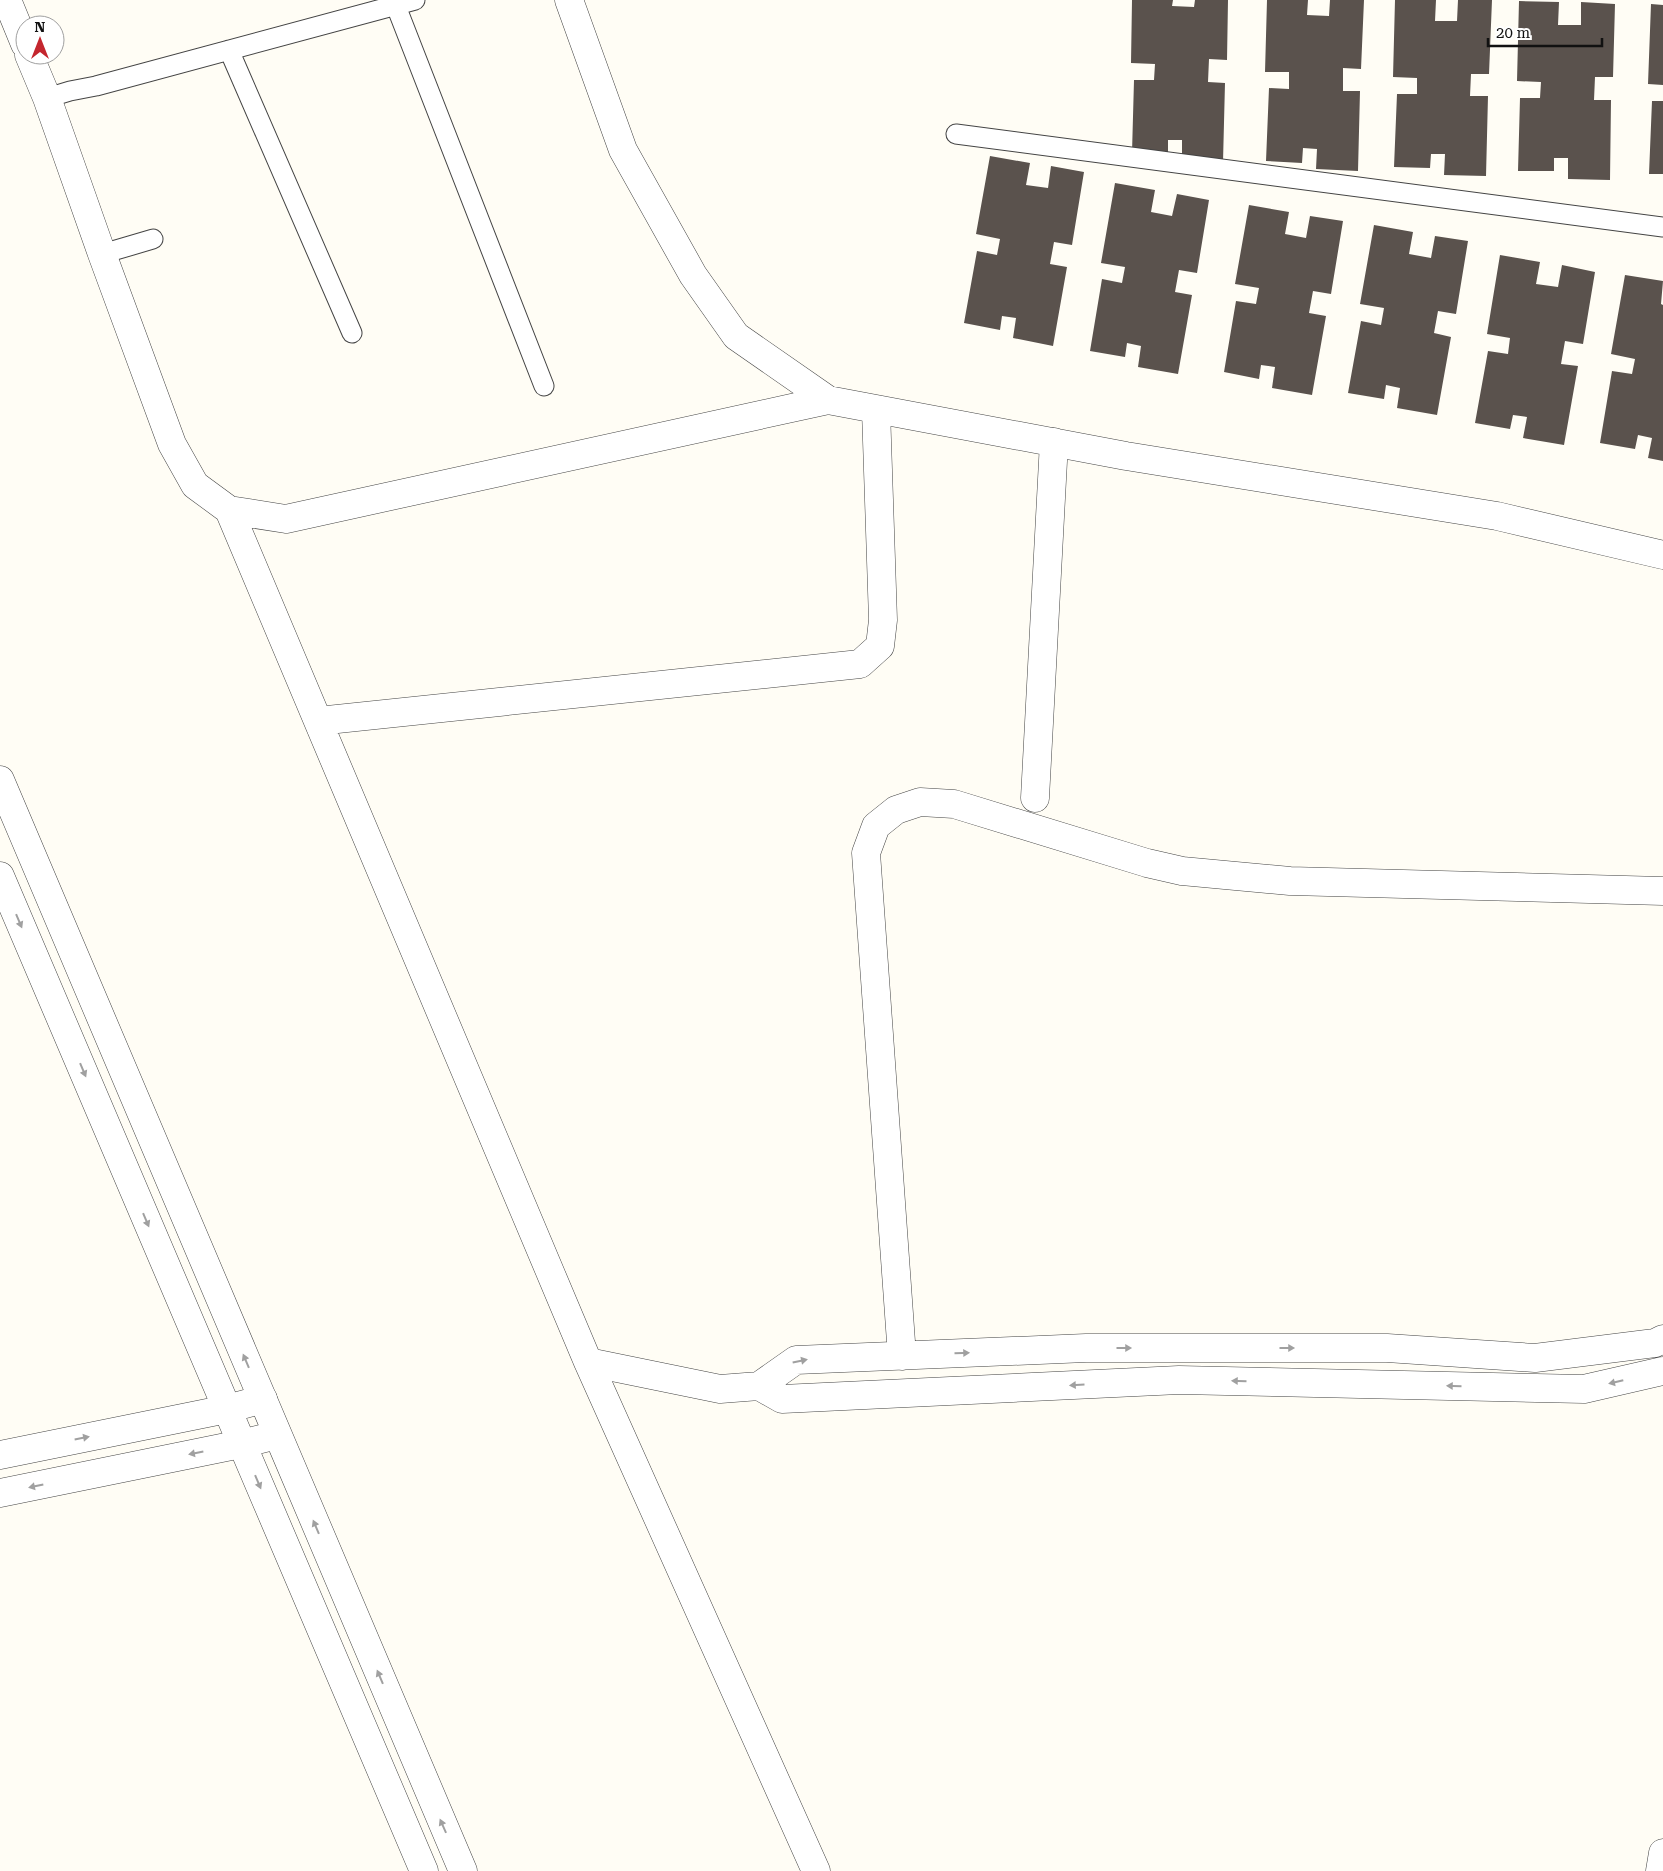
<svg xmlns="http://www.w3.org/2000/svg" width="1663" height="1871" viewBox="0 0 1663 1871" font-family="'Roboto Serif',serif">
<style>
.building{fill:#5a524d}
.lines{fill:none;stroke-linecap:round;stroke-linejoin:round}
.service-casing{stroke:#444;stroke-width:21}
.minor-casing{stroke:#444;stroke-width:29}
.tertiary-casing{stroke:#444;stroke-width:29}
.service{stroke:#fff;stroke-width:19}
.minor{stroke:#fff;stroke-width:28}
.tertiary{stroke:#fff;stroke-width:28}
.oneway{fill:#a0a0a0}
</style>
<rect width="100%" height="100%" fill="#fffdf5"/>
<path class="building" d="M 1132,0 L 1173,0 L 1172,6 L 1194,7 L 1195,0 L 1228,0 L 1227,60 L 1209,59 L 1208,82 L 1225,83 L 1223,162 L 1182,161 L 1182,140 L 1168,140 L 1168,154 L 1132,153 L 1134,80 L 1154,80 L 1155,64 L 1131,63 Z
M 1267,0 L 1308,0 L 1307,15 L 1329,16 L 1330,0 L 1364,0 L 1361,69 L 1343,68 L 1343,91 L 1360,91 L 1358,171 L 1316,169 L 1317,149 L 1303,148 L 1302,163 L 1266,161 L 1269,88 L 1289,89 L 1289,72 L 1265,72 Z
M 1395,0 L 1436,0 L 1435,21 L 1457,21 L 1458,0 L 1492,0 L 1489,74 L 1471,74 L 1470,96 L 1488,96 L 1486,176 L 1444,175 L 1445,154 L 1431,154 L 1430,168 L 1394,167 L 1397,94 L 1417,94 L 1417,78 L 1393,77 Z
M 1519,1 L 1559,2 L 1558,25 L 1581,25 L 1581,2 L 1615,4 L 1613,77 L 1595,77 L 1594,100 L 1611,100 L 1610,180 L 1568,179 L 1568,158 L 1554,158 L 1554,171 L 1518,171 L 1520,98 L 1540,98 L 1541,82 L 1517,81 Z
M 1651,4 L 1663,5 L 1663,85 L 1648,84 Z
M 1652,101 L 1663,101 L 1663,174 L 1649,174 Z
M 990,156 L 1030,163 L 1026,185 L 1048,188 L 1051,166 L 1084,172 L 1072,245 L 1054,242 L 1050,264 L 1067,267 L 1053,346 L 1013,338 L 1016,318 L 1002,316 L 1000,330 L 964,323 L 977,251 L 997,255 L 1000,239 L 976,234 Z
M 1115,183 L 1155,190 L 1151,212 L 1172,216 L 1177,194 L 1209,200 L 1197,273 L 1179,270 L 1175,292 L 1192,295 L 1178,374 L 1138,367 L 1141,346 L 1127,343 L 1125,357 L 1090,351 L 1102,279 L 1122,283 L 1125,267 L 1101,263 Z
M 1249,205 L 1289,212 L 1285,234 L 1306,238 L 1310,216 L 1343,221 L 1331,294 L 1313,291 L 1309,313 L 1326,316 L 1312,395 L 1272,388 L 1275,367 L 1261,365 L 1259,379 L 1224,372 L 1236,301 L 1256,304 L 1259,288 L 1235,284 Z
M 1374,225 L 1413,232 L 1409,254 L 1431,258 L 1435,236 L 1468,241 L 1456,314 L 1438,311 L 1434,333 L 1451,337 L 1437,415 L 1397,408 L 1400,388 L 1386,385 L 1384,399 L 1348,393 L 1361,321 L 1381,325 L 1384,308 L 1360,304 Z
M 1500,255 L 1540,262 L 1536,284 L 1558,287 L 1562,265 L 1595,272 L 1583,344 L 1565,341 L 1561,364 L 1578,366 L 1564,445 L 1523,438 L 1527,417 L 1513,415 L 1510,429 L 1475,423 L 1488,351 L 1508,354 L 1510,338 L 1487,334 Z
M 1625,275 L 1663,281 L 1661,304 L 1663,305 L 1663,461 L 1648,458 L 1652,438 L 1638,435 L 1635,449 L 1600,443 L 1612,371 L 1632,374 L 1635,359 L 1611,354 Z"/>
<g class="lines">
<defs>
<path id="service" d="M 396,6 L 544,386
M 229,50 L 352,333
M 47,98 L 70,91 L 96,86 L 415,0
M 956,134 L 1663,227
M 102,254 L 153,239"/>
<path id="minor" d="M 7,0 L 25,44
M 569,0 L 623,150 L 693,275 L 736,336 L 828,400 L 1126,456 L 1497,516 L 1663,555
M 29,55 L 47,98 L 102,254 L 172,444 L 195,485 L 229,510 L 286,519 L 828,400
M 229,510 L 588,1362 L 816,1871
M 318,721 L 860,664 L 880,646 L 883,620 L 876,410
M 1035,798 L 1054,442
M 902,1356 L 866,853 L 876,826 L 896,810 L 920,802 L 954,804 L 1147,863 L 1182,871 L 1290,881 L 1663,891
M 588,1362 L 720,1389 L 759,1386 L 796,1360 L 1086,1348 L 1387,1348 L 1535,1358 L 1655,1343 L 1663,1339
M 759,1386 L 782,1399 L 1179,1380 L 1584,1389 L 1663,1371
M 0,1455 L 227,1409 L 263,1399
M 0,1493 L 241,1444 L 277,1435
M 1660,1871 L 1663,1853"/>
<path id="tertiary" d="M 0,780 L 463,1871
M 0,876 L 424,1871"/>
</defs>
<use href="#service" class="service-casing"/>
<use href="#minor" class="minor-casing"/>
<use href="#tertiary" class="tertiary-casing"/>
<use href="#service" class="service"/>
<use href="#minor" class="minor"/>
<use href="#tertiary" class="tertiary"/>
</g>
<defs><path id="oneway-solid" d="M-6-.8H1V-3.2L6.5 0L1 3.2V.8H-6Z" transform="scale(1.25)"/></defs>
<g class="oneway">
<use href="#oneway-solid" transform="translate(19 921) rotate(67)"/>
<use href="#oneway-solid" transform="translate(83 1070) rotate(67)"/>
<use href="#oneway-solid" transform="translate(146 1220) rotate(67)"/>
<use href="#oneway-solid" transform="translate(1124 1348)"/>
<use href="#oneway-solid" transform="translate(1287 1348)"/>
<use href="#oneway-solid" transform="translate(962 1353) rotate(-2)"/>
<use href="#oneway-solid" transform="translate(246 1361) rotate(-113)"/>
<use href="#oneway-solid" transform="translate(800 1361) rotate(-12)"/>
<use href="#oneway-solid" transform="translate(1239 1381) rotate(-179)"/>
<use href="#oneway-solid" transform="translate(1616 1382) rotate(167)"/>
<use href="#oneway-solid" transform="translate(1077 1385) rotate(177)"/>
<use href="#oneway-solid" transform="translate(1454 1386) rotate(-179)"/>
<use href="#oneway-solid" transform="translate(82 1438) rotate(-11)"/>
<use href="#oneway-solid" transform="translate(196 1453) rotate(169)"/>
<use href="#oneway-solid" transform="translate(258 1482) rotate(67)"/>
<use href="#oneway-solid" transform="translate(36 1486) rotate(168)"/>
<use href="#oneway-solid" transform="translate(316 1527) rotate(-113)"/>
<use href="#oneway-solid" transform="translate(380 1677) rotate(-113)"/>
<use href="#oneway-solid" transform="translate(443 1826) rotate(-114)"/>
</g>
<g transform="translate(40 40)"><circle r="24" fill="#ffffff" stroke="#a0a0a0"/>
<path d="M0-4L9 19L0 12L-9 19Z" fill="#c4262e"/>
<text y="-8" font-size="14" font-weight="bold" text-anchor="middle" fill="#111111">N</text>
</g>
<path d="M1488 38v8h114v-8" fill="none" stroke="#111111" stroke-width="2.5"/>
<text x="1496" y="38" font-size="15" fill="#111111" stroke="#ffffff" stroke-width="4" paint-order="stroke">20 m</text>
</svg>
